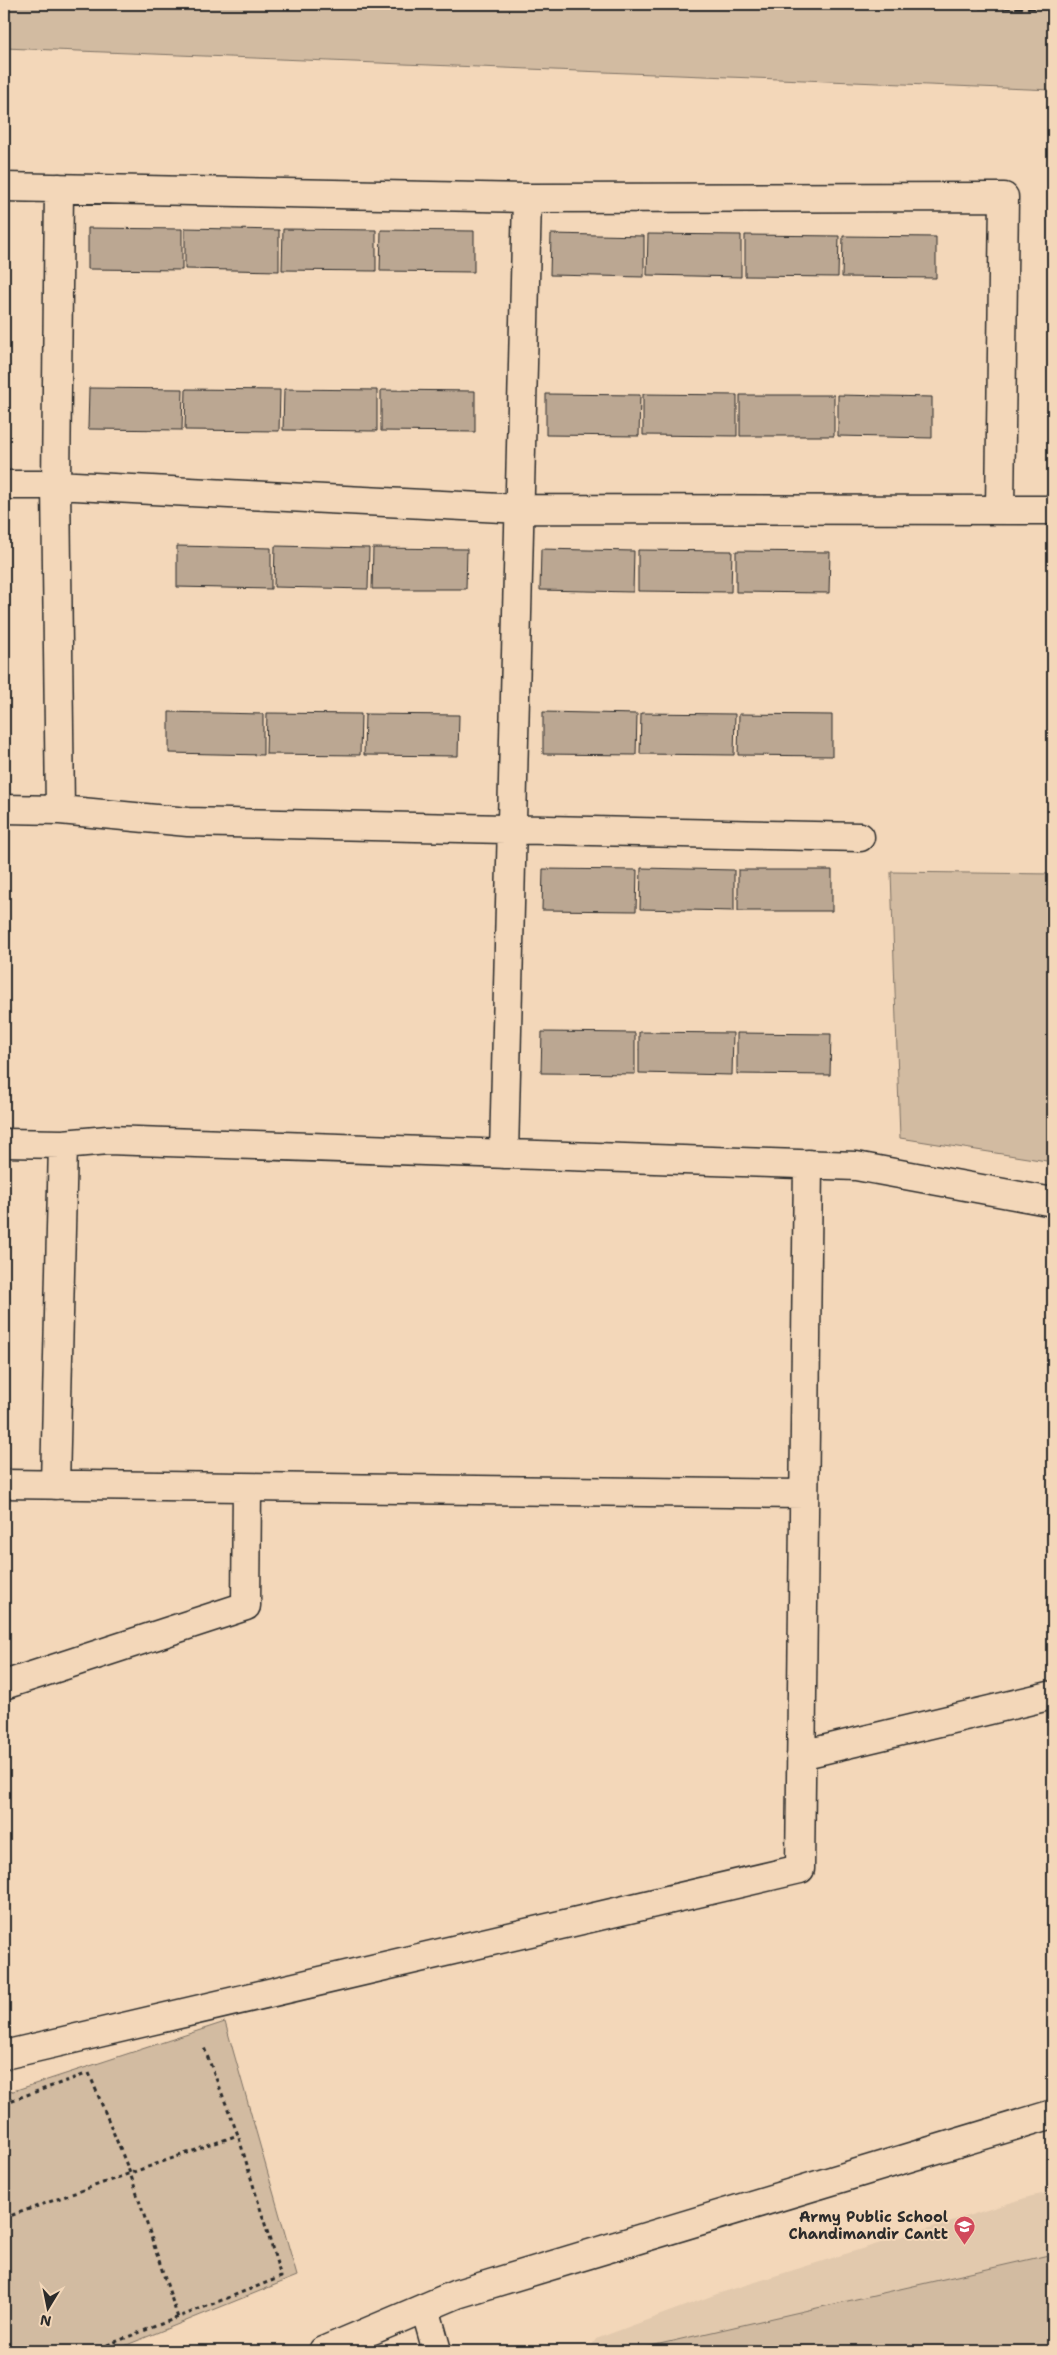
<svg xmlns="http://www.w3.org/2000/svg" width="1057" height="2355" viewBox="0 0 1057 2355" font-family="'Shantell Sans',sans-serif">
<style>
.built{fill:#e2c9ad}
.green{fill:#d2bba1;stroke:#7e7366}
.building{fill:#bba792;stroke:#2b2b2b}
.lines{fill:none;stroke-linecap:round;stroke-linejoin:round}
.street-casing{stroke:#2b2b2b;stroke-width:31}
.secondary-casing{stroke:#2b2b2b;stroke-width:31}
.path{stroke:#2b2b2b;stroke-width:3;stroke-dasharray:4 4;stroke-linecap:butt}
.street{stroke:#f3d7b9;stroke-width:28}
.secondary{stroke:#f3d7b9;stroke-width:28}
.rail{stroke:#2b2b2b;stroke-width:4;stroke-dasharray:8 4;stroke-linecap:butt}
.labels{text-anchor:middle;stroke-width:4;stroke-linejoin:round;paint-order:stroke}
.poi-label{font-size:15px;font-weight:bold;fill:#2b2b2b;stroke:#f3d7b9;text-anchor:end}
</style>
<rect width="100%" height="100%" fill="#f3d7b9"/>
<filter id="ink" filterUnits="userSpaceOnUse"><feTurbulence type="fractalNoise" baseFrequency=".02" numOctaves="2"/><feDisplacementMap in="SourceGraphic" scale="10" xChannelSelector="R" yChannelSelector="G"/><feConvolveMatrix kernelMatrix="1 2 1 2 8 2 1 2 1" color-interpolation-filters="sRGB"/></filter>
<g filter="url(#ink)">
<path class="built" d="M 1053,2192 L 1053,2351 L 588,2351 L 596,2339 L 717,2294 L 1032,2196 Z"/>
<path class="green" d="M 4,4 L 1053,4 L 1053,90 L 4,48 Z
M 891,872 L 1053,874 L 1053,1162 L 900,1138 Z
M 225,2022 L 297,2276 L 112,2351 L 4,2351 L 4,2094 Z
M 1053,2254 L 1053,2351 L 629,2351 Z"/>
<path class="building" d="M 88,228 L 182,229 L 182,270 L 88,269 Z
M 185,228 L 279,230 L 279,271 L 185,269 Z
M 283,229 L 376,230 L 376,271 L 282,270 Z
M 381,230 L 474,231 L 474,272 L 380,271 Z
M 551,234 L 644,236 L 644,277 L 550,275 Z
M 648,234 L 741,235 L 741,277 L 647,275 Z
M 745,235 L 839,236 L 838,277 L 745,276 Z
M 843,236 L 936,237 L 936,278 L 842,277 Z
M 89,388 L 183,389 L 182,430 L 88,429 Z
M 186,389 L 280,390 L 279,431 L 185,430 Z
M 284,389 L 377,390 L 377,431 L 283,430 Z
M 381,390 L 475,391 L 475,432 L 381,431 Z
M 546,394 L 640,395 L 639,436 L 546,435 Z
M 643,394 L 737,395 L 737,436 L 643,435 Z
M 740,395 L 834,395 L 834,436 L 740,436 Z
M 838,395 L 932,397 L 932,438 L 838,436 Z
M 177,546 L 271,548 L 271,589 L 177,587 Z
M 275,546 L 369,548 L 368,589 L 274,587 Z
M 373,548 L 467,549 L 466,589 L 372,589 Z
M 541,549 L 634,551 L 633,592 L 540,590 Z
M 638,550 L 732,551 L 731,592 L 638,591 Z
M 736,551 L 830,552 L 829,593 L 736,592 Z
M 169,712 L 263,714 L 263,755 L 169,753 Z
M 543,712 L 637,714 L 636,755 L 543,754 Z
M 267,713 L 361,714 L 360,755 L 266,754 Z
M 641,713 L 735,714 L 734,755 L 640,754 Z
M 365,714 L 459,715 L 458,756 L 364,755 Z
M 739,714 L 832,715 L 832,756 L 738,755 Z
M 641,868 L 734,870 L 734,911 L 640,909 Z
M 543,869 L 637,870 L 636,911 L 542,910 Z
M 738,870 L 832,870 L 832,911 L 738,911 Z
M 542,1032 L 635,1033 L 635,1074 L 541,1073 Z
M 639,1032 L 733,1033 L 732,1075 L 639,1073 Z
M 737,1033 L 831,1034 L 830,1075 L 737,1074 Z"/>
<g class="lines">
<defs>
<path id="street" d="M 4,187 L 527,198 L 1004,197 L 1000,509
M 59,188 L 56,485 L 60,810
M 4,485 L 56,485 L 519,509 L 1053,510
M 4,809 L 60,810 L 188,822 L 860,837
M 4,1143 L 63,1144 L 108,1140 L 856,1166 L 1053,1202
M 504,1154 L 527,198
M 4,1484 L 804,1494
M 55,1485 L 63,1144
M 4,1685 L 246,1606 L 247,1488
M 801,1755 L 1053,1695
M 4,2055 L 800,1869 L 808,1164
M 425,2308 L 437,2351"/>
<path id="secondary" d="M 323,2351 L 457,2294 L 1053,2114"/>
</defs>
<use href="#street" class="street-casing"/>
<use href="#secondary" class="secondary-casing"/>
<path class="path" d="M 89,2073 L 130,2173 L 178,2318
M 4,2103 L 86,2074
M 4,2218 L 238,2135
M 92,2351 L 281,2277 L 238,2135 L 203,2045"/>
<use href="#street" class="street"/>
<use href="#secondary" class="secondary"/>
<path class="rail" d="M 679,4 L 1053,8"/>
</g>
</g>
<defs>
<symbol id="school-pin" viewBox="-11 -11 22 30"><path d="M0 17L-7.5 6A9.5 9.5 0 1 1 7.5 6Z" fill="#d1495b" stroke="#f3d7b9"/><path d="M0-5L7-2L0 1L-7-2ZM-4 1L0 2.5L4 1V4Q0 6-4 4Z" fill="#fff"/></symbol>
</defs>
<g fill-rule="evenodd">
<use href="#school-pin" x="952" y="2214" width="25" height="34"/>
</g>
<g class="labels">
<g class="poi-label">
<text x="948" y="2222">Army Public School<tspan x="948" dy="17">Chandimandir Cantt</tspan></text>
</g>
</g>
<rect width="1057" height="2355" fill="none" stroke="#f3d7b9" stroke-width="20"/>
<rect x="10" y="10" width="1037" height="2335" fill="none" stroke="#2b2b2b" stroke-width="2" filter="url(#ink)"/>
<g transform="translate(48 2308) rotate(190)" stroke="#f3d7b9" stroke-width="4" paint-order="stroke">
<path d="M0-4L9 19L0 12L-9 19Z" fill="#2b2b2b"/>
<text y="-8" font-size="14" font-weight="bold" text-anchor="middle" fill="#2b2b2b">N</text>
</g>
</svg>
